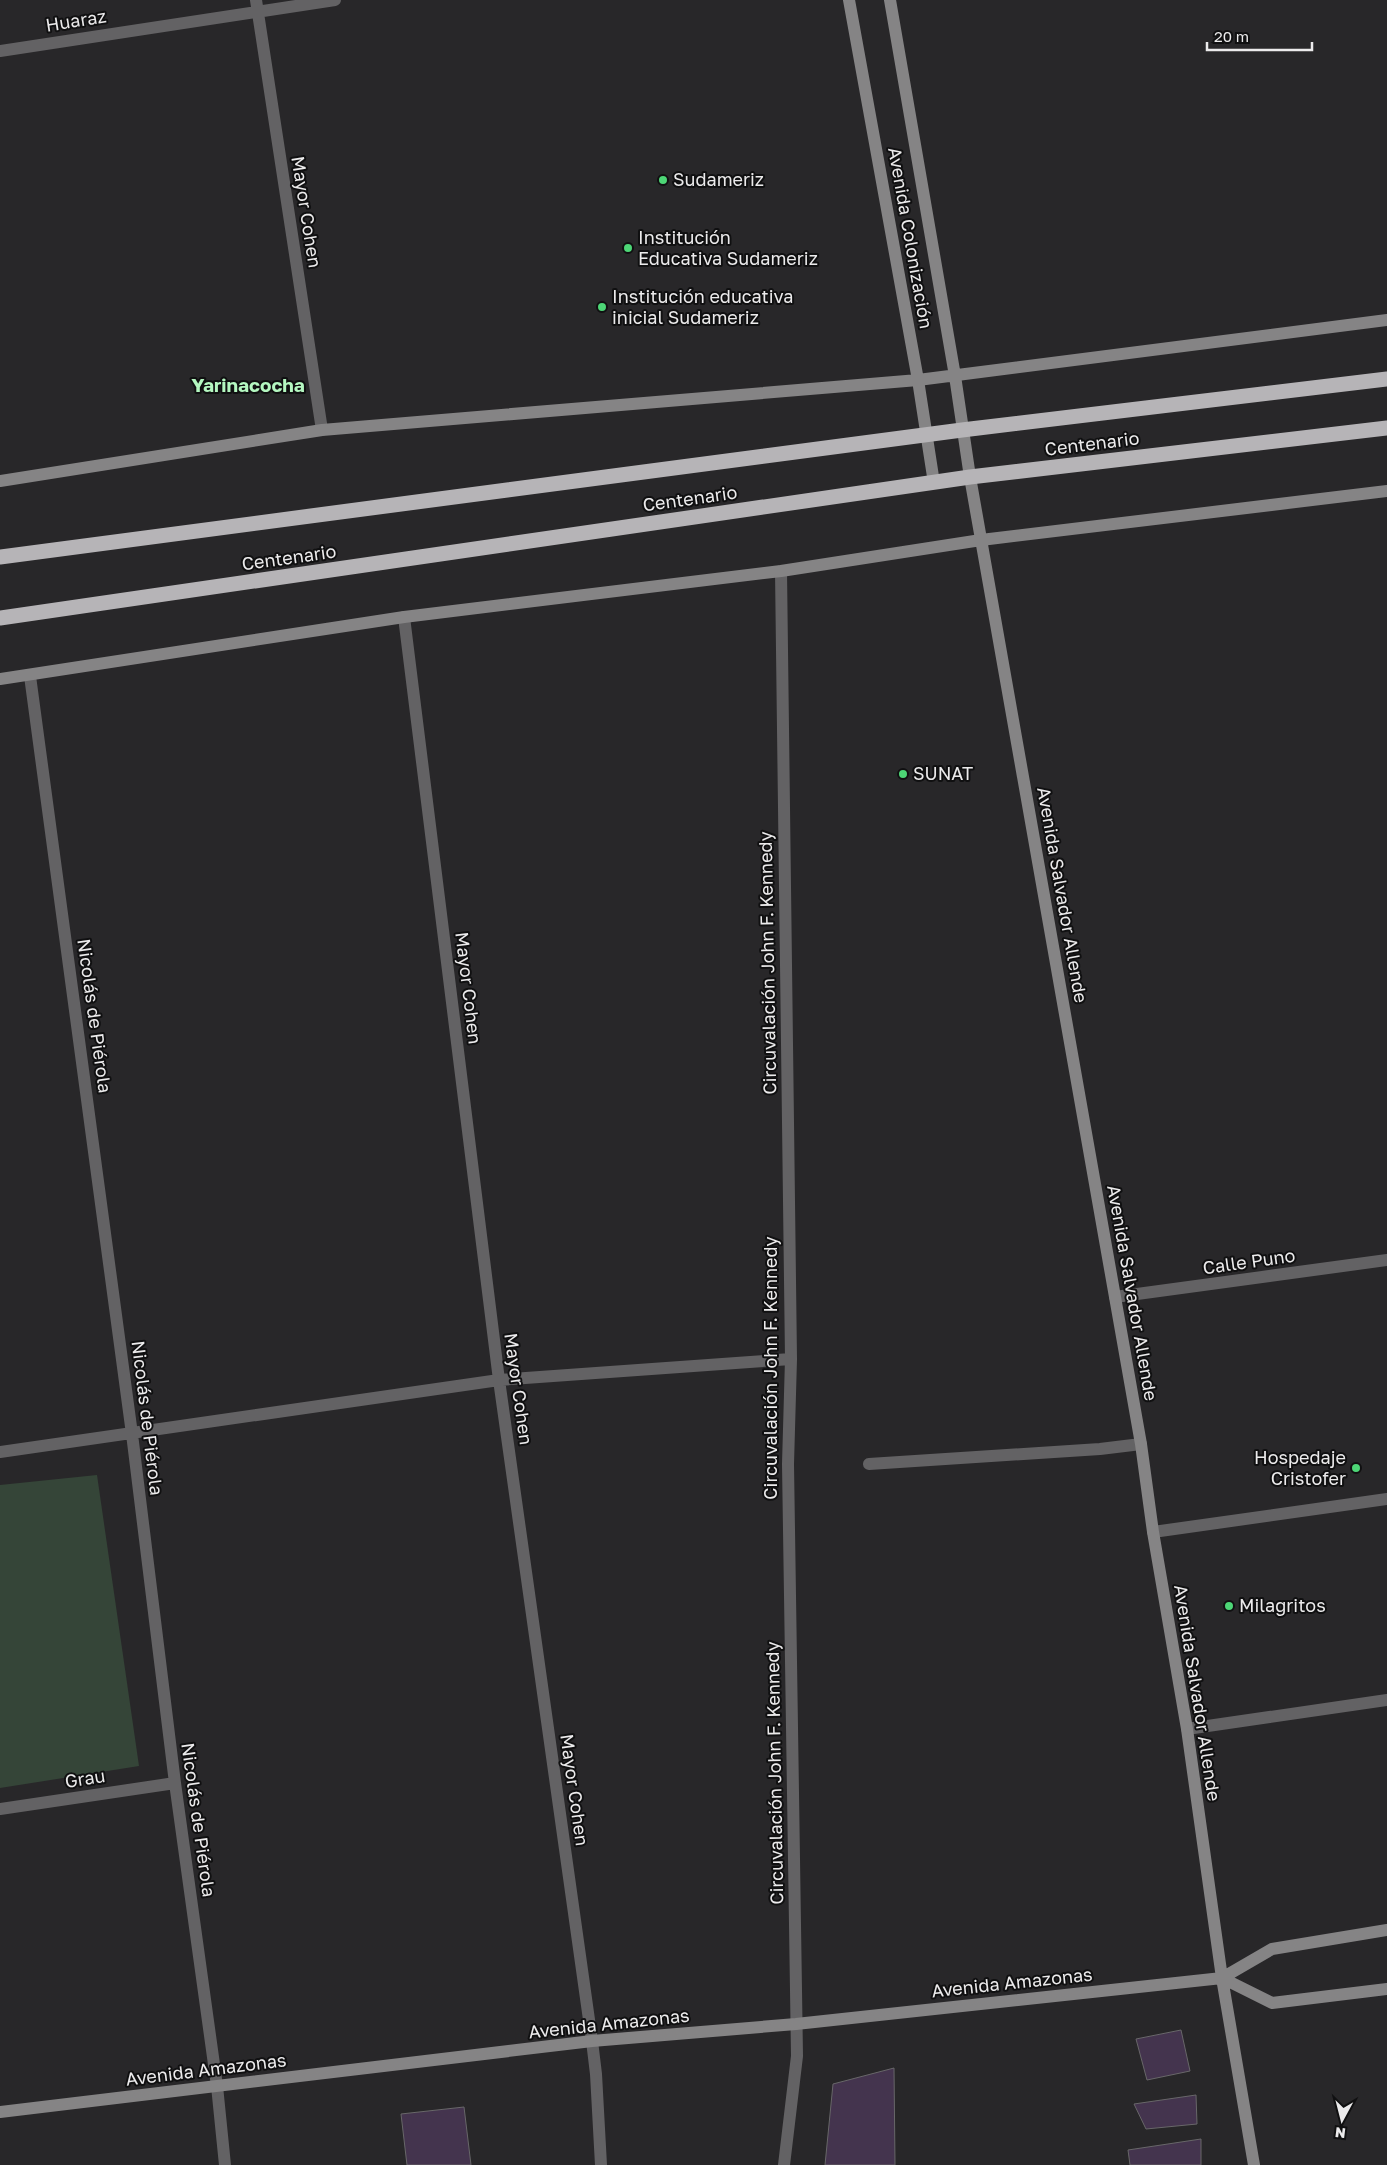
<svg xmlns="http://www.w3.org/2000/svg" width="1387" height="2165" viewBox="0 0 1387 2165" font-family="'Golos Text',sans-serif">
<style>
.green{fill:#354538}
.building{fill:#44344e;stroke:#686769}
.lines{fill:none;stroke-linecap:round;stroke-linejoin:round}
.lane{stroke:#636264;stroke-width:12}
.street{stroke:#636264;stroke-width:12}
.secondary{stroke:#858485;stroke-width:12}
.highway{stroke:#b6b4b7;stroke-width:15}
.poi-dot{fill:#4dd676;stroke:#101011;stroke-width:2}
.labels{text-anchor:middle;stroke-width:4;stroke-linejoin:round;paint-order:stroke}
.street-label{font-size:18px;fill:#ecebec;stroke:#101011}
.poi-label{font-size:18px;fill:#ecebec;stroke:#101011;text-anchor:start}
.neighbourhood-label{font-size:19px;font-weight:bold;fill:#b4f7c0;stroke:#101011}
</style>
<rect width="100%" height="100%" fill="#282729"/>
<path class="green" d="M 97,1475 L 139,1766 L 0,1788 L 0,1485 Z"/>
<path class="building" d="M 1181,2030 L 1190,2071 L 1147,2080 L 1136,2039 Z
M 894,2068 L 895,2165 L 825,2165 L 833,2084 Z
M 1196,2095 L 1197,2124 L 1146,2129 L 1134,2104 Z
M 464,2107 L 471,2165 L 407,2165 L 401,2114 Z
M 1201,2139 L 1201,2165 L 1130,2165 L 1128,2150 Z"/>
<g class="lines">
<path class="lane" d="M 869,1464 L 1100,1449 L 1141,1444"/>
<path class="street" d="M 256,0 L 322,430
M 0,51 L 335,0
M 781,571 L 791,1359 L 788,1464 L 797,2056 L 784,2165
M 404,617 L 499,1380 L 592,2041 L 596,2074 L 601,2165
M 30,676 L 132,1434 L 175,1783 L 217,2086 L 225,2165
M 1115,1297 L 1387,1260
M 0,1452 L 499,1380 L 791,1359
M 1153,1532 L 1387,1499
M 1187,1729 L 1387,1700
M 0,1809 L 175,1783"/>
<path class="secondary" d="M 849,0 L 918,380 L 934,483
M 890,0 L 955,376 L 970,477 L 1141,1444 L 1153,1532 L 1187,1729 L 1222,1978 L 1254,2165
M 0,481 L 322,430 L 918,380 L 1387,320
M 0,679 L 404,617 L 781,571 L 981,540 L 1387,491
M 1222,1978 L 1272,2003 L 1387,1989
M 0,2112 L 592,2041 L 796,2024 L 1222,1978 L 1272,1949 L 1387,1930"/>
<path class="highway" d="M 0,557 L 962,430 L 1387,379
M 0,618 L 970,477 L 1387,428"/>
</g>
<g class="poi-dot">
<circle cx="663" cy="180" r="5"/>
<circle cx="628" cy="248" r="5"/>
<circle cx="602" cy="307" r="5"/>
<circle cx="903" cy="774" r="5"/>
<circle cx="1356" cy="1468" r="5"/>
<circle cx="1229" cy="1606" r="5"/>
</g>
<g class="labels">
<g class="street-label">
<text transform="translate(76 21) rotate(-9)" y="6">Huaraz</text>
<text transform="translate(306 212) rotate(81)" y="6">Mayor Cohen</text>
<text transform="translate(910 238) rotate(80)" y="6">Avenida Colonización</text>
<text transform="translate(1092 444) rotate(-7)" y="6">Centenario</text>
<text transform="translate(690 499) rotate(-8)" y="6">Centenario</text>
<text transform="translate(289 558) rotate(-8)" y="6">Centenario</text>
<text transform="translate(1062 895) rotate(80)" y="6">Avenida Salvador Allende</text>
<text transform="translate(768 963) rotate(-91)" y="6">Circuvalación John F. Kennedy</text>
<text transform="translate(468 988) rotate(83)" y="6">Mayor Cohen</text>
<text transform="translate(94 1016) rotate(82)" y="6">Nicolás de Piérola</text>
<text transform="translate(1249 1262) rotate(-8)" y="6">Calle Puno</text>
<text transform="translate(1132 1293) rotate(80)" y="6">Avenida Salvador Allende</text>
<text transform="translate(771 1368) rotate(-90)" y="6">Circuvalación John F. Kennedy</text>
<text transform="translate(518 1389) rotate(82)" y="6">Mayor Cohen</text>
<text transform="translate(147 1418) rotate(83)" y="6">Nicolás de Piérola</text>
<text transform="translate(1197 1693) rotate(81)" y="6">Avenida Salvador Allende</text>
<text transform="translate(775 1773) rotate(-91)" y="6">Circuvalación John F. Kennedy</text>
<text transform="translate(85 1779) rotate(-9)" y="6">Grau</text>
<text transform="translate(574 1790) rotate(82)" y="6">Mayor Cohen</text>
<text transform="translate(198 1820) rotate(82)" y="6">Nicolás de Piérola</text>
<text transform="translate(1012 1983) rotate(-6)" y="6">Avenida Amazonas</text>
<text transform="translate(609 2024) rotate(-6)" y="6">Avenida Amazonas</text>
<text transform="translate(206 2070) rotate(-7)" y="6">Avenida Amazonas</text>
</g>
<g class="poi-label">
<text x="673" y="186">Sudameriz</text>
<text x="638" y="244">Institución<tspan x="638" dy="21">Educativa Sudameriz</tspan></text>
<text x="612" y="303">Institución educativa<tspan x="612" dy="21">inicial Sudameriz</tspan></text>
<text x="913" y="780">SUNAT</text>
<text x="1346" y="1464" text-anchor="end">Hospedaje<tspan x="1346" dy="21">Cristofer</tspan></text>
<text x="1239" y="1612">Milagritos</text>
</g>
<g class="neighbourhood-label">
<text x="248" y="392">Yarinacocha</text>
</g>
</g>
<g transform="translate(1342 2120) rotate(187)" stroke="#101011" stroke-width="4" paint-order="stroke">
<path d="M0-4L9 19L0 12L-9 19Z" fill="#ecebec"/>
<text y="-8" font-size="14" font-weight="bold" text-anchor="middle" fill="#ecebec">N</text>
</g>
<path d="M1207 42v8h105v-8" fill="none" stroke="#ecebec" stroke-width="2.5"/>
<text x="1214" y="42" font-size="15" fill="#ecebec" stroke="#101011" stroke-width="4" paint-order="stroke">20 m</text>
</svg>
